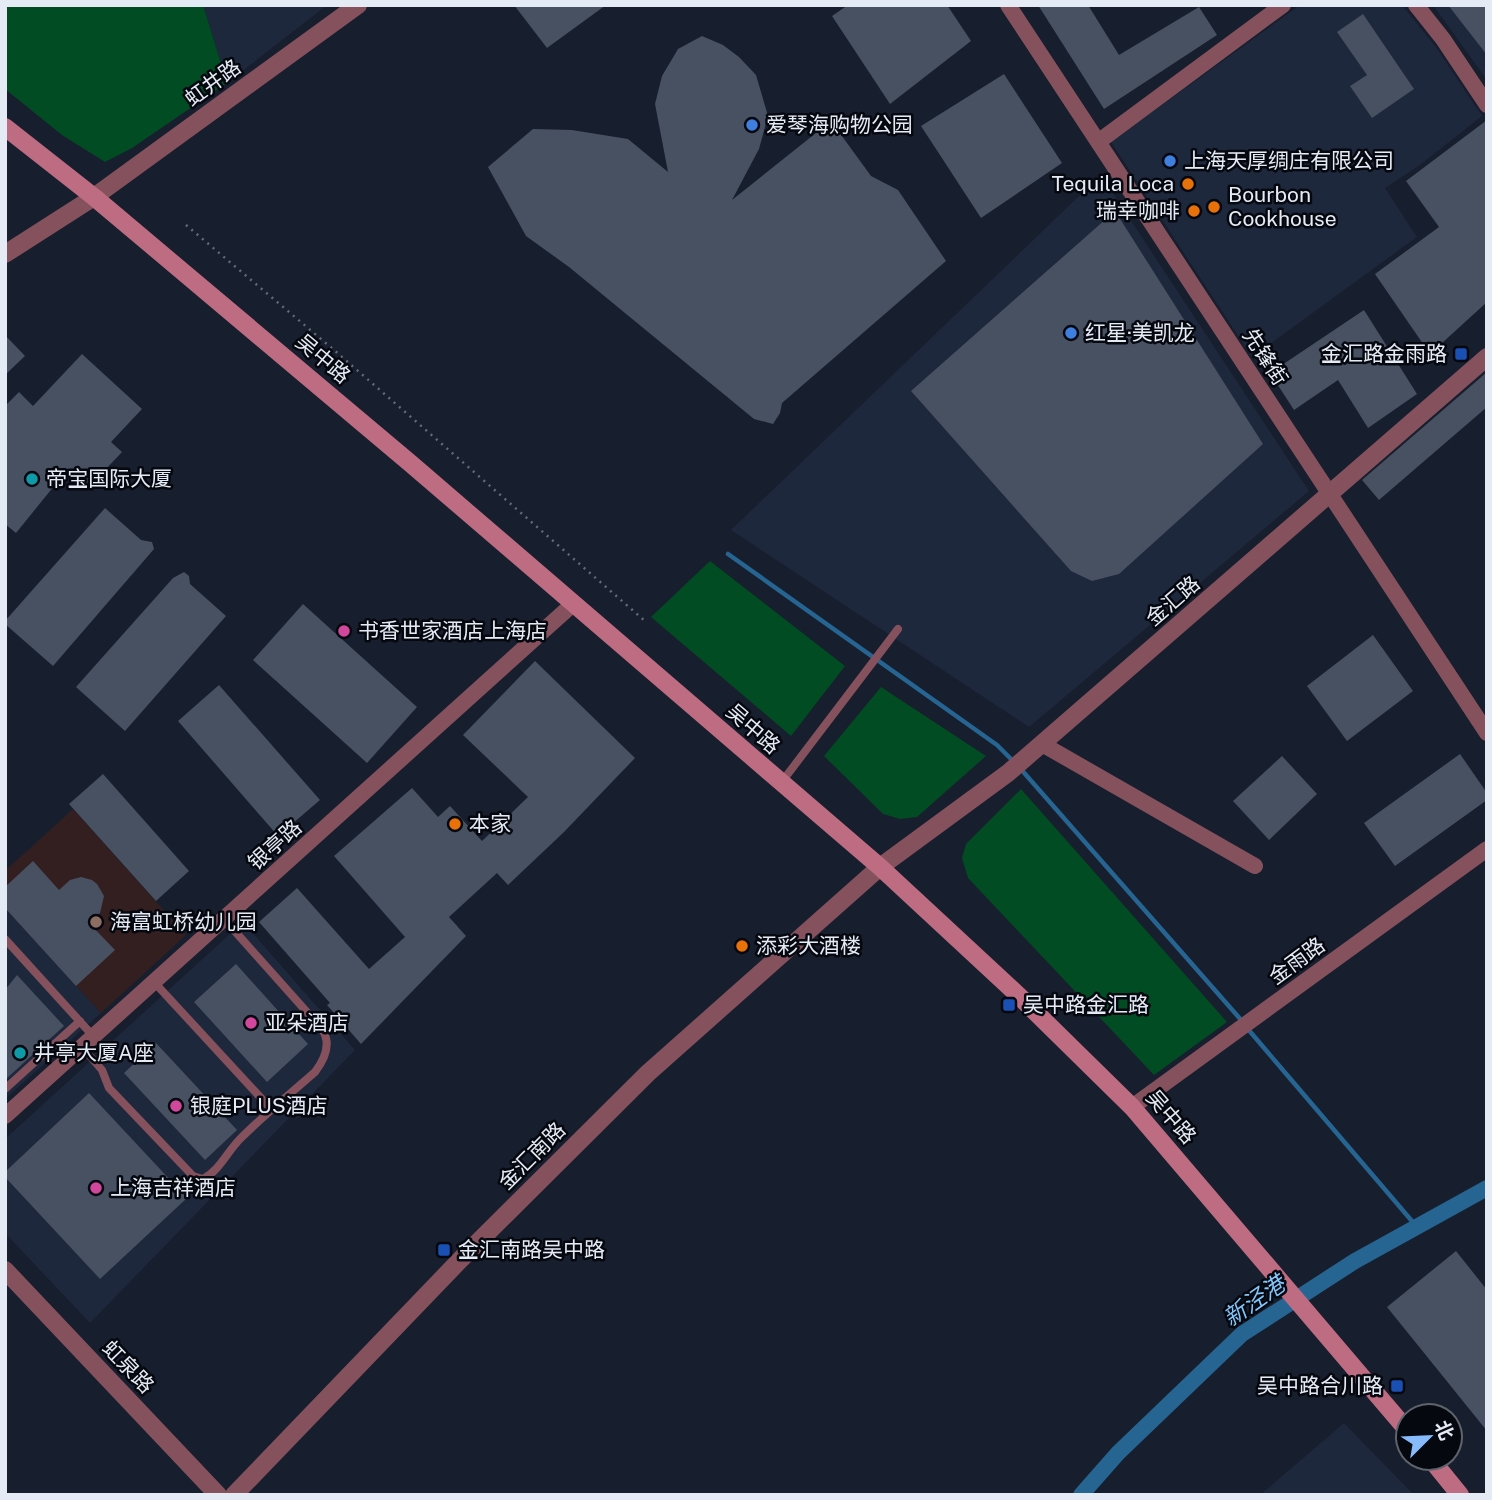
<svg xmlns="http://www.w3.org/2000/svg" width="1492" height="1500" viewBox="0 0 1492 1500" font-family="'Public Sans','Noto Sans SC',sans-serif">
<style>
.built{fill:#1e283c}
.education{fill:#331f20}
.green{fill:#024c23}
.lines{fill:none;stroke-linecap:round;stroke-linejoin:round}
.stream{stroke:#266592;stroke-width:4.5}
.canal{stroke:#266592;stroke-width:16}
.building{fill:#485162}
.path{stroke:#646b78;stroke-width:2.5;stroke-dasharray:2 5;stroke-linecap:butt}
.service{stroke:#84515d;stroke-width:8}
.minor{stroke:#84515d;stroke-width:16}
.tertiary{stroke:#84515d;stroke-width:18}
.secondary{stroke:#be6c81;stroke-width:18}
.shop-dot{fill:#3f7fe0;stroke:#06080f;stroke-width:2.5}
.food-dot{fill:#e8710a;stroke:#06080f;stroke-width:2.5}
.transit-dot{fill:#1a4fb4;stroke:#06080f;stroke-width:2.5}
.culture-dot{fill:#0f9aa8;stroke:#06080f;stroke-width:2.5}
.hotel-dot{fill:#d1479c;stroke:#06080f;stroke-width:2.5}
.education-dot{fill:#8d6e63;stroke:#06080f;stroke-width:2.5}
.labels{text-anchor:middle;stroke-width:5;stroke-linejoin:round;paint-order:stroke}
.street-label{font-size:21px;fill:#e5ebf5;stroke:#06080f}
.poi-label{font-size:21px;fill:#e5ebf5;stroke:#06080f;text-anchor:start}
.water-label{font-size:23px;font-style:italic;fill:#83c6fb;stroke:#06080f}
</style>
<rect width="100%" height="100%" fill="#171e2d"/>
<path class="built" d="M 203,5 L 327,5 L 227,83 Z
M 1300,5 L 1402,5 L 1435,46 L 1482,116 L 1420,165 L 1385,188 L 1417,237 L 1252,357 L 1111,142 Z
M 1433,5 L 1487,5 L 1487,80 Z
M 1101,175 L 1309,491 L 1029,727 L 731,530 Z
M 5,908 L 101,1013 L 5,1099 Z
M 243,922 L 355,1050 L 90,1323 L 5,1233 L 5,1139 Z
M 1344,1423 L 1414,1495 L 1260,1495 Z"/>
<path class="education" d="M 73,809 L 186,935 L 101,1013 L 5,908 L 5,871 Z"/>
<path class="green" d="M 5,5 L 203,5 L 227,83 L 132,148 L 105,162 L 62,135 L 5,89 Z
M 710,561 L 845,666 L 791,736 L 651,617 Z
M 881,687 L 986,756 L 917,817 L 900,819 L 883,814 L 824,756 Z
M 1021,789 L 1227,1022 L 1154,1075 L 968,878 L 962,858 L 966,844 Z"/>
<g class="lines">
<path class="stream" d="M 728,554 L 997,745 L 1013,761
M 1019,767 L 1242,1021
M 1247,1028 L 1417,1227"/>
<path class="canal" d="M 1081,1495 L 1118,1453 L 1242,1334 L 1355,1261 L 1487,1188"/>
</g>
<path class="building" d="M 514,5 L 606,5 L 547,48 Z
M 848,5 L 947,5 L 971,41 L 890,104 L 832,16 Z
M 1038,5 L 1088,5 L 1119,55 L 1199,7 L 1217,35 L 1104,109 Z
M 1448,5 L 1487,5 L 1487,55 Z
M 1363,14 L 1414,89 L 1372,118 L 1350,86 L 1367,75 L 1337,32 Z
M 702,36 L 723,45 L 739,57 L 756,75 L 768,116 L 759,149 L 732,200 L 831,121 L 871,176 L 898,190 L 946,261 L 782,403 L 780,413 L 773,424 L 754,419 L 569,267 L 526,236 L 488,167 L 533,129 L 572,130 L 628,139 L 668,172 L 655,104 L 662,76 L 678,49 Z
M 1004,74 L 1062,163 L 981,218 L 921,126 Z
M 1487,120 L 1487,302 L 1430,354 L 1375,274 L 1439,227 L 1406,181 Z
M 1115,211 L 1263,444 L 1119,574 L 1092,581 L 1071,571 L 911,391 Z
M 1364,310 L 1417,394 L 1368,428 L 1338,380 L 1294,410 L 1270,373 Z
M 5,335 L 25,356 L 5,375 Z
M 82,354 L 142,409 L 111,442 L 122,452 L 89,487 L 67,470 L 16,533 L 5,524 L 5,406 L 19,392 L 33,406 Z
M 1487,372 L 1487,407 L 1379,500 L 1362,480 Z
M 105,508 L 141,540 L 152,542 L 154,549 L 53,666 L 5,624 L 5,621 Z
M 184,572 L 189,576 L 190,584 L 226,616 L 125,731 L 76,687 L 173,578 Z
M 303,604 L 417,707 L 367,763 L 253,660 Z
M 1373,635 L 1413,691 L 1347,741 L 1307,686 Z
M 535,661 L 635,758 L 564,832 L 508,885 L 497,873 L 449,917 L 466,936 L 361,1044 L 327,1005 L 330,1003 L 259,922 L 297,888 L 369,969 L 405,937 L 334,856 L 412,788 L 438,817 L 450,806 L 482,841 L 528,797 L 463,735 Z
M 219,685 L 320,800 L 278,836 L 178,721 Z
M 1460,754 L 1487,793 L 1487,800 L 1395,866 L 1364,823 Z
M 1282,756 L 1317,794 L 1269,840 L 1233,801 Z
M 103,774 L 189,871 L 156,901 L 69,804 Z
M 33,861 L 59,890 L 70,880 L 81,877 L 92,880 L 97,884 L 104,896 L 100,913 L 89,923 L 115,950 L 76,986 L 5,908 L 5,887 Z
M 236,964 L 308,1044 L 267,1082 L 194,1002 Z
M 17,975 L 64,1026 L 5,1080 L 5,990 Z
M 156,1043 L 237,1130 L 205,1160 L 124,1073 Z
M 89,1093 L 187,1198 L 100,1279 L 5,1177 L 5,1172 Z
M 1456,1251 L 1487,1290 L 1487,1431 L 1387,1307 Z"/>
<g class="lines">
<path class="path" d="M 186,225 L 334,350 L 645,621"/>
<path class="service" d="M 781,783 L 898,629
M 5,939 L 94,1037
M 154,982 L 272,1110
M 82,1047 L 102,1070 L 109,1088 L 193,1176 L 203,1179 C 220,1170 227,1152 240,1139 C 264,1115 290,1094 315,1072 C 325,1059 332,1044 322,1029 L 224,919
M 5,1089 L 80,1021"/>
<path class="minor" d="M 1008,5 L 1487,733
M 1416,5 L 1443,39 L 1487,105
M 1098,142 L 1283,5
M 1042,744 L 1255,866
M 1132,1107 L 1487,849
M 5,1116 L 573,604"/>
<path class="tertiary" d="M 5,254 L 94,197 L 358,5
M 5,1270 L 218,1495
M 234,1495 L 461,1259 L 648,1073 L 880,867 L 1008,773 L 1487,357"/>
<path class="secondary" d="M 5,127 L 94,197 L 410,463 L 880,867 L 1018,995 L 1132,1107 L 1408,1431
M 1430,1458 L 1460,1495"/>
</g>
<g class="shop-dot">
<circle cx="752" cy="125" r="7"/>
<circle cx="1170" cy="161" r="7"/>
<circle cx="1071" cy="333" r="7"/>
</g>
<g class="food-dot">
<circle cx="1188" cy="184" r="7"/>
<circle cx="1214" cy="207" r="7"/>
<circle cx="1194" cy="211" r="7"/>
<circle cx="455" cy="824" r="7"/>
<circle cx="742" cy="946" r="7"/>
</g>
<g class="transit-dot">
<rect x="1454" y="347" width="14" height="14" rx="3.5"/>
<rect x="1002" y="998" width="14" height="14" rx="3.5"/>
<rect x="437" y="1243" width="14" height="14" rx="3.5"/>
<rect x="1390" y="1379" width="14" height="14" rx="3.5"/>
</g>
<g class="culture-dot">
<circle cx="32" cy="479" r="7"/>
<circle cx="20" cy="1053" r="7"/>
</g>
<g class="hotel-dot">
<circle cx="344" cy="631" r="7"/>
<circle cx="251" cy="1023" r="7"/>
<circle cx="176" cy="1106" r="7"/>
<circle cx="96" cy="1188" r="7"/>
</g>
<circle class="education-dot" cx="96" cy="922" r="7"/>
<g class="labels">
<g class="street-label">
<text transform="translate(213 83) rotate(-36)" y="7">虹井路</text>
<text transform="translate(1265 357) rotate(57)" y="7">先锋街</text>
<text transform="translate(323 359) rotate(40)" y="7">吴中路</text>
<text transform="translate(1173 601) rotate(-41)" y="7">金汇路</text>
<text transform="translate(753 729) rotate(41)" y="7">吴中路</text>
<text transform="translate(275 845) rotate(-42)" y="7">银亭路</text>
<text transform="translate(1297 961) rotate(-36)" y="7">金雨路</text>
<text transform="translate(1171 1117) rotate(49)" y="7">吴中路</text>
<text transform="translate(532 1156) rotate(-45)" y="7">金汇南路</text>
<text transform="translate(128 1367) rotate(46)" y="7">虹泉路</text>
</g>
<g class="poi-label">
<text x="766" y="132">爱琴海购物公园</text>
<text x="1184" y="168">上海天厚绸庄有限公司</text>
<text x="1174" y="191" text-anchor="end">Tequila Loca</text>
<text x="1228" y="202">Bourbon<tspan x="1228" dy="24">Cookhouse</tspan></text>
<text x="1180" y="218" text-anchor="end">瑞幸咖啡</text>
<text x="1085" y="340">红星·美凯龙</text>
<text x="1447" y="361" text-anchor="end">金汇路金雨路</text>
<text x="46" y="486">帝宝国际大厦</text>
<text x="358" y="638">书香世家酒店上海店</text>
<text x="469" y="831">本家</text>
<text x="110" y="929">海富虹桥幼儿园</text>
<text x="756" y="953">添彩大酒楼</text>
<text x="1023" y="1012">吴中路金汇路</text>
<text x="265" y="1030">亚朵酒店</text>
<text x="34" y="1060">井亭大厦A座</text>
<text x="190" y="1113">银庭PLUS酒店</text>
<text x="110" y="1195">上海吉祥酒店</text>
<text x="458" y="1257">金汇南路吴中路</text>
<text x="1383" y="1393" text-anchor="end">吴中路合川路</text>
</g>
<g class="water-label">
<text transform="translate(1254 1301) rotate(-35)" y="8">新泾港</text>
</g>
</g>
<rect width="1492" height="1500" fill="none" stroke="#e5ebf5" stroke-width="14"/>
<g transform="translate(1429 1437) rotate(66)"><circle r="33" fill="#06080f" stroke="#5f636b" stroke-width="2"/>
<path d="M0-5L12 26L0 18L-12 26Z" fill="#87bbfb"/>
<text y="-10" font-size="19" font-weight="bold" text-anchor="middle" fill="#e5ebf5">北</text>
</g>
</svg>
